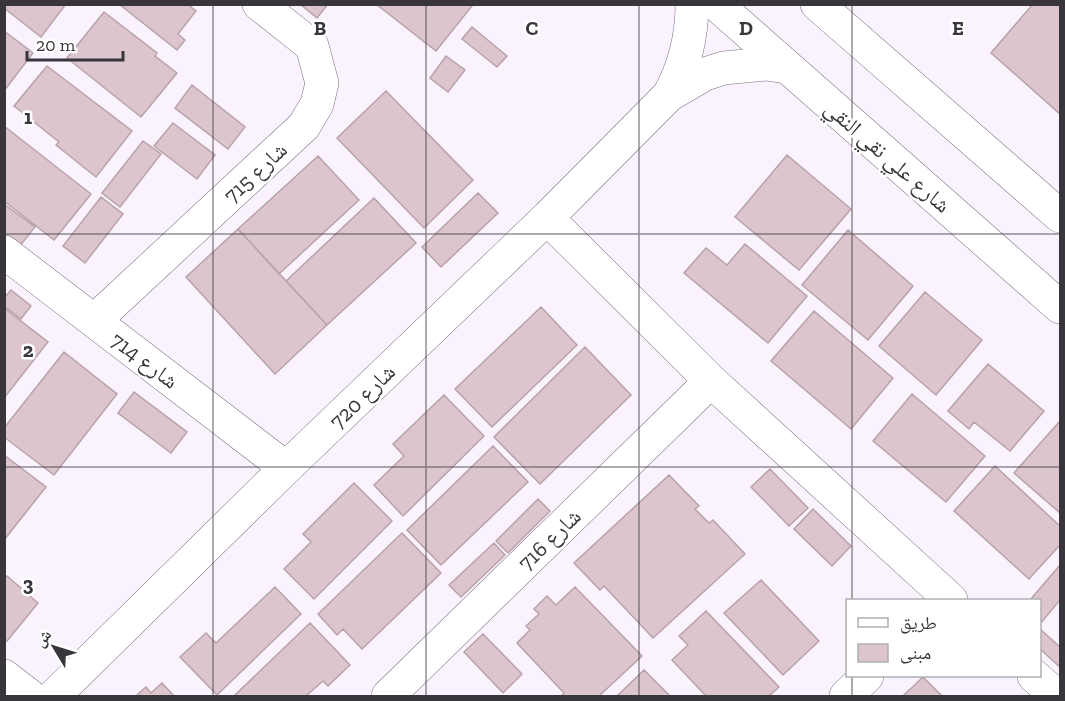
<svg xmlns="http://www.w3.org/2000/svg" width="1065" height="701" viewBox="0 0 1065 701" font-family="'Zilla Slab','Noto Naskh Arabic',serif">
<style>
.building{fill:#ddc5cd;stroke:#b8a1a9;stroke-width:1.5}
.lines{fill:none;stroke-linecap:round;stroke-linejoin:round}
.minor-casing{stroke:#7a7081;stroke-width:34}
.tertiary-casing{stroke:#7a7081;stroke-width:34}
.minor{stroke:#fff;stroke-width:33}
.tertiary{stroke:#fff;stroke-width:33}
.grid{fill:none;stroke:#39353c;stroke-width:1.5;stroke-opacity:0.55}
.labels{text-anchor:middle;stroke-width:5;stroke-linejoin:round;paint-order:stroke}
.street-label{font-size:22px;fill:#39353c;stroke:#fff}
.grid-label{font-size:20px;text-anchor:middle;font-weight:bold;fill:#39353c;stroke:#fff;stroke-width:5;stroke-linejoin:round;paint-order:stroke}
</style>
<rect width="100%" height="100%" fill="#faf3fe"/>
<path class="building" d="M 4,4 L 66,4 L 41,37 L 4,8 Z
M 119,4 L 187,4 L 196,11 L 178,34 L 185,40 L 177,50 Z
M 300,4 L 328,4 L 317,18 Z
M 376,4 L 469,4 L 472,6 L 436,51 Z
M 1033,4 L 1060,4 L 1060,114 L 991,53 Z
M 104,12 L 157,53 L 155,56 L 177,73 L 141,117 L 67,58 Z
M 472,27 L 507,56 L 497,67 L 462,39 Z
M 4,31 L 33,53 L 4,91 Z
M 446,56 L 465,70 L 448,92 L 430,78 Z
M 47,66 L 132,131 L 96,177 L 56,145 L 59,142 L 14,106 Z
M 192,85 L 245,127 L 228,149 L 175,108 Z
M 386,91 L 473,180 L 424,228 L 337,138 Z
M 173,123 L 215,155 L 197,179 L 154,146 Z
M 4,126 L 91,194 L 54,240 L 4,201 Z
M 143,141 L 161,154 L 120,207 L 102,193 Z
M 787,155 L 851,209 L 799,270 L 735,217 Z
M 318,156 L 359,200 L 279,274 L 238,229 Z
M 478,193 L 498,213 L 441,267 L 422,247 Z
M 101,197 L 123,214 L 85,263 L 63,246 Z
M 374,198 L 416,243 L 327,325 L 286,281 Z
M 4,204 L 35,227 L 19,247 L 4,235 Z
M 238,229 L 327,325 L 275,374 L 186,277 Z
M 848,230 L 913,286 L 868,340 L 802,285 Z
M 745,244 L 807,296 L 768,343 L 684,273 L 706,248 L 727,265 Z
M 11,290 L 31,306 L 21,319 L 4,306 L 4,298 Z
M 925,292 L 982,340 L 936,395 L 879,346 Z
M 541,307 L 577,345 L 492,427 L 455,389 Z
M 4,308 L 48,342 L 4,398 Z
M 814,311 L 893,378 L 851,429 L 771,361 Z
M 585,347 L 631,395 L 540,484 L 494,437 Z
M 64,352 L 117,394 L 54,475 L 4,437 L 4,428 Z
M 988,364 L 1044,411 L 1010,451 L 974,422 L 969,429 L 948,411 Z
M 134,392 L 187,432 L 171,453 L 118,413 Z
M 912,394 L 985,456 L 946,502 L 873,441 Z
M 444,395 L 484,436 L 403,516 L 374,485 L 404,456 L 393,444 Z
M 1060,421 L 1060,513 L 1014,473 Z
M 493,446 L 528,482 L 441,565 L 407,530 Z
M 4,455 L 46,487 L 4,540 Z
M 995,466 L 1060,526 L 1060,545 L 1029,579 L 954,511 Z
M 770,469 L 808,508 L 789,526 L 751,487 Z
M 669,475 L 699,506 L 695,509 L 709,523 L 713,520 L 745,554 L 653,638 L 604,586 L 600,590 L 574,563 Z
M 354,483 L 392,521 L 314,599 L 284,569 L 311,542 L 303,534 Z
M 538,499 L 550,511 L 508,553 L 496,541 Z
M 813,509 L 851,546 L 832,566 L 794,529 Z
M 402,533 L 441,573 L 362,649 L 343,629 L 337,635 L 318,614 Z
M 494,543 L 505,555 L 461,597 L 449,585 Z
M 1060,565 L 1060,600 L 1040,624 L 1040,600 L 1030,600 Z
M 7,576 L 38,603 L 7,641 L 4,639 L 4,579 Z
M 761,580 L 819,641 L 783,675 L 724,613 Z
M 275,587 L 301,614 L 217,695 L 180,657 L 206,633 L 216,643 Z
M 575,587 L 642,656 L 599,696 L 561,696 L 564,693 L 517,643 L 530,630 L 526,626 L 539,614 L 534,609 L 547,596 L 556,605 Z
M 706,611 L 779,687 L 769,696 L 706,696 L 672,660 L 688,645 L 679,636 Z
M 310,623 L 350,665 L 328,686 L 323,681 L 306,696 L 234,696 Z
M 1040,629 L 1060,647 L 1060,667 L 1040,649 Z
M 483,634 L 522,674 L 503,693 L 464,652 Z
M 644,670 L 670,696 L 617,696 Z
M 923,677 L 942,696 L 903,696 Z
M 162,683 L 174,696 L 136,696 L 146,687 L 151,693 Z"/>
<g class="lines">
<defs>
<path id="minor" d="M 669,95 C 685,66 692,38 692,4
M 547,218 L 711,381
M 4,252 L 286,468
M 94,321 L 304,126 L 317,104 L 322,83 L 312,46 L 259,4
M 4,676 L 30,696
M 1034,676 L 1057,696
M 54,696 L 286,468 L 547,218 L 669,95 L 705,74 L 724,68 L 766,64 L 787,67
M 388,696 L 711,381 L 951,600
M 846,696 L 867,676"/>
<path id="tertiary" d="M 716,4 L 1060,307
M 817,4 L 1060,216"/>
</defs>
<use href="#minor" class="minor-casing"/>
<use href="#tertiary" class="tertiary-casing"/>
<use href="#minor" class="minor"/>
<use href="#tertiary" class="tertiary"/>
</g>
<path class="grid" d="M 213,4 L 213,696M 426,4 L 426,696M 639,4 L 639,696M 852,4 L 852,600M 4,234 L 1060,234M 4,467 L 1060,467M 852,676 L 852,696"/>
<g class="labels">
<g class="street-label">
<text transform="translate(888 156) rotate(41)" y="8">شارع علي نقي النقي</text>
<text transform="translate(255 172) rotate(-43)" y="8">شارع 715</text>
<text transform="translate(145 360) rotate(37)" y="8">شارع 714</text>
<text transform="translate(362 396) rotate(-44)" y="8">شارع 720</text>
<text transform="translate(549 539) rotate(-44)" y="8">شارع 716</text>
</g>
</g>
<g class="grid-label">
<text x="320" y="35">B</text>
<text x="532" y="35">C</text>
<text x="746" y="35">D</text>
<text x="958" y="35">E</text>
<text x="28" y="124">1</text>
<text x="28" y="357">2</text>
<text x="28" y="591">3</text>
</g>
<rect width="1065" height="701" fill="none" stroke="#39353c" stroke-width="12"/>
<rect x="846" y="599" width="195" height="78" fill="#ffffff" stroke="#b0aeb1" stroke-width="1.5"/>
<rect x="858" y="618" width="30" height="9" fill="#ffffff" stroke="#b0aeb1" stroke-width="1.5"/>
<text x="900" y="629" font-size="18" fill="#39353c">طريق</text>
<rect x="858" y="644" width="30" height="18" fill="#ddc5cd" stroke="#b0aeb1" stroke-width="1.5"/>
<text x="900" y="659" font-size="18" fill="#39353c">مبنى</text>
<g transform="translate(54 647) rotate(308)" stroke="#ffffff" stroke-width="4.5" paint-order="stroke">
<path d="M0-4.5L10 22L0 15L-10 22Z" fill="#39353c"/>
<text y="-9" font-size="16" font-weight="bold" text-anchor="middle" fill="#39353c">ش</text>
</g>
<path d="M27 51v9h96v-9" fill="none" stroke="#39353c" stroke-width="3"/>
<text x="36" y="51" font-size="18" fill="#39353c" stroke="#ffffff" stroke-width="4.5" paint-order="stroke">20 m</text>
</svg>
